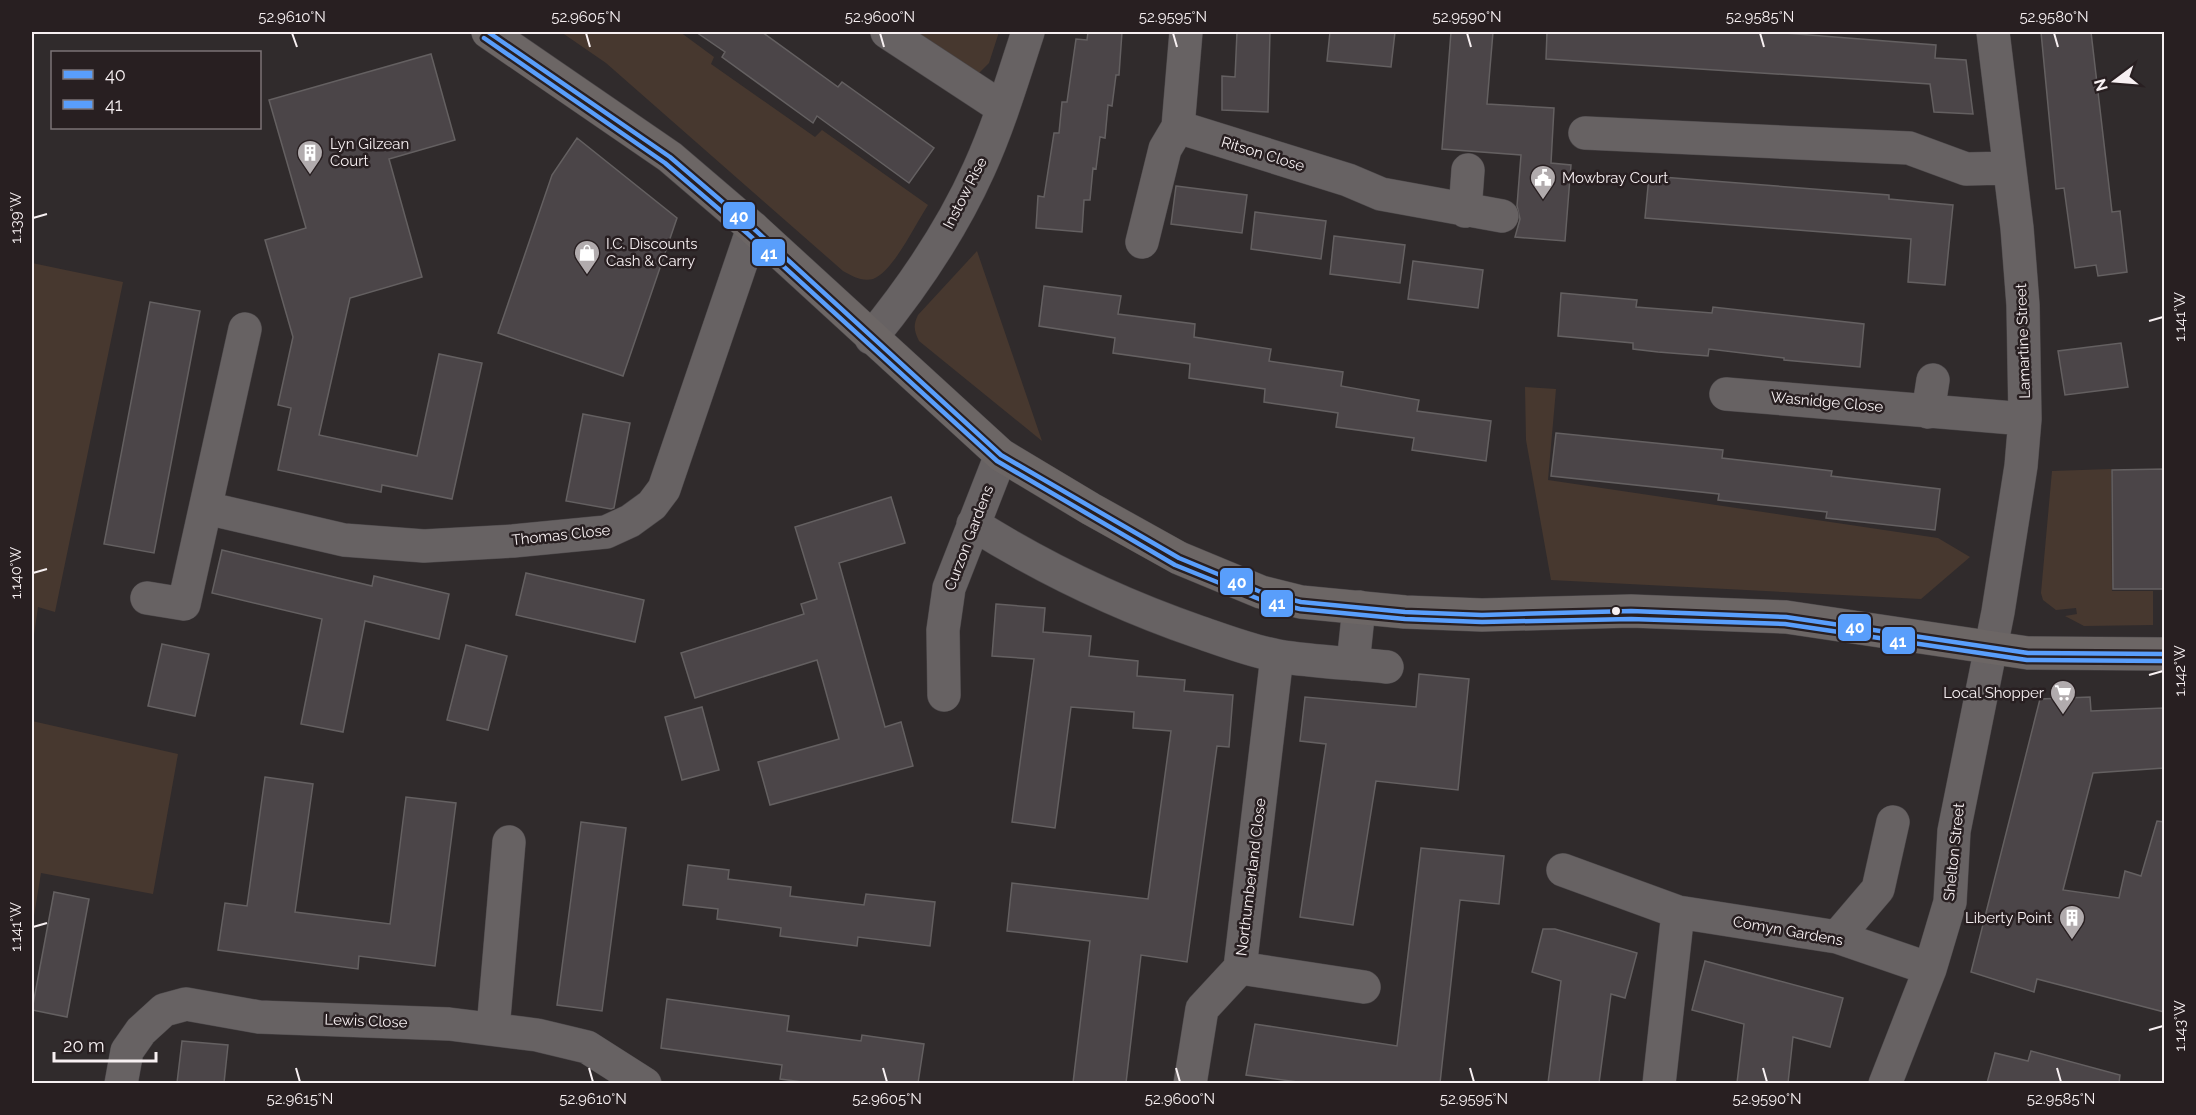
<svg xmlns="http://www.w3.org/2000/svg" width="2196" height="1115" viewBox="0 0 2196 1115" font-family="Raleway,sans-serif">
<style>
.green{fill:#47382f}
.building{fill:#4b4548;stroke:#646061;stroke-width:1.5}
.lines{fill:none;stroke-linecap:round;stroke-linejoin:round}
.street-casing{stroke:#4b4749;stroke-width:34}
.secondary-casing{stroke:#4b4749;stroke-width:34}
.street{stroke:#676263;stroke-width:33}
.secondary{stroke:#6c6665;stroke-width:33}
.bus-1-casing{stroke:#281f21;stroke-width:9}
.bus-2-casing{stroke:#281f21;stroke-width:9}
.bus-1{stroke:#599efb;stroke-width:4.5}
.bus-2{stroke:#599efb;stroke-width:4.5}
.ticks{fill:none;stroke:#f7f0f2;stroke-width:2}
.bus-dot{fill:#f7f0f2;stroke:#281f21;stroke-width:2}
.labels{text-anchor:middle;stroke-width:5;stroke-linejoin:round;paint-order:stroke}
.poi-label{font-size:15px;fill:#f7f0f2;stroke:#281f21;text-anchor:start}
.street-label{font-size:15px;fill:#f7f0f2;stroke:#281f21}
.line-badge{stroke:#281f21;stroke-width:2}
.badge-label{font-size:16px;text-anchor:middle;font-weight:bold;fill:#fff}
.neatline{fill:none;stroke:#f7f0f2;stroke-width:2}
.ticks-label{font-size:15px;text-anchor:middle;fill:#f7f0f2}
</style>
<rect width="100%" height="100%" fill="#302b2c"/>
<path class="green" d="M 561,32 L 680,32 L 714,57 L 711,64 L 815,137 L 822,130 L 928,205 C 916,223 893,272 873,279 C 862,282 852,276 843,271 L 606,63 Z
M 910,32 L 999,32 L 989,63 L 977,75 Z
M 977,251 L 1042,441 L 919,341 C 914,331 913,325 918,315 Z
M 32,263 L 123,282 L 55,612 L 38,607 L 32,649 Z
M 1525,387 L 1556,389 L 1548,480 L 1938,538 L 1970,557 L 1921,599 L 1551,580 L 1526,440 Z
M 2111,469 L 2112,591 L 2153,591 L 2153,625 L 2084,626 L 2065,616 L 2077,614 L 2076,608 L 2056,610 L 2043,600 L 2041,593 L 2052,471 Z
M 32,721 L 178,754 L 153,894 L 41,873 L 32,928 Z"/>
<path class="building" d="M 696,32 L 762,32 L 838,87 L 842,82 L 934,148 L 909,183 L 817,116 L 813,123 L 722,57 L 725,52 Z
M 1088,32 L 1122,32 L 1119,75 L 1116,75 L 1112,106 L 1108,105 L 1105,138 L 1100,137 L 1096,169 L 1093,168 L 1090,200 L 1084,200 L 1082,232 L 1036,228 L 1038,196 L 1044,197 L 1054,133 L 1059,133 L 1062,102 L 1067,102 L 1076,39 L 1087,40 Z
M 1237,32 L 1270,32 L 1268,112 L 1222,110 L 1222,76 L 1235,77 Z
M 1330,32 L 1395,32 L 1391,67 L 1327,61 Z
M 1451,32 L 1493,32 L 1487,104 L 1554,108 L 1551,163 L 1571,165 L 1565,241 L 1515,237 L 1520,219 L 1517,206 L 1521,155 L 1442,149 Z
M 1547,32 L 1771,32 L 1936,45 L 1935,58 L 1966,60 L 1973,114 L 1934,112 L 1930,84 L 1546,59 Z
M 2041,32 L 2091,32 L 2112,212 L 2120,211 L 2127,272 L 2098,276 L 2096,265 L 2075,268 L 2064,188 L 2056,189 Z
M 431,54 L 455,140 L 389,159 L 422,277 L 350,298 L 319,435 L 417,456 L 439,354 L 482,363 L 452,499 L 382,485 L 381,492 L 278,470 L 291,408 L 278,405 L 293,337 L 265,240 L 306,228 L 269,100 Z
M 577,138 L 677,218 L 623,376 L 498,333 L 552,175 Z
M 1649,176 L 1889,195 L 1889,199 L 1953,205 L 1945,285 L 1908,282 L 1911,239 L 1645,218 Z
M 1176,186 L 1247,195 L 1242,233 L 1171,224 Z
M 1255,212 L 1326,221 L 1321,259 L 1251,249 Z
M 1334,236 L 1405,245 L 1400,283 L 1330,274 Z
M 1413,261 L 1483,270 L 1478,308 L 1408,299 Z
M 1044,286 L 1121,296 L 1118,314 L 1195,324 L 1194,337 L 1271,349 L 1269,361 L 1343,372 L 1341,386 L 1419,400 L 1417,411 L 1491,421 L 1486,461 L 1412,450 L 1414,438 L 1336,427 L 1338,413 L 1264,402 L 1265,389 L 1189,378 L 1190,364 L 1113,353 L 1115,338 L 1039,326 Z
M 1561,293 L 1637,300 L 1636,307 L 1712,313 L 1713,307 L 1864,324 L 1860,367 L 1784,360 L 1784,358 L 1709,349 L 1708,356 L 1658,352 L 1633,349 L 1633,343 L 1558,336 Z
M 150,302 L 200,311 L 154,553 L 104,544 Z
M 2121,343 L 2128,387 L 2065,395 L 2058,351 Z
M 583,414 L 630,423 L 614,508 L 611,509 L 566,501 Z
M 1556,433 L 1723,450 L 1722,458 L 1832,471 L 1831,476 L 1940,489 L 1935,530 L 1826,518 L 1827,512 L 1718,500 L 1719,494 L 1551,476 Z
M 2164,469 L 2164,589 L 2113,589 L 2112,470 Z
M 891,497 L 905,543 L 839,563 L 885,727 L 901,722 L 913,766 L 770,805 L 758,762 L 839,739 L 817,660 L 695,698 L 681,653 L 804,614 L 801,604 L 817,599 L 795,527 Z
M 222,550 L 372,586 L 374,576 L 449,594 L 439,639 L 365,621 L 343,732 L 301,724 L 322,619 L 212,593 Z
M 526,573 L 644,600 L 635,642 L 516,615 Z
M 996,604 L 1045,608 L 1043,632 L 1091,636 L 1089,656 L 1138,661 L 1137,676 L 1185,680 L 1184,691 L 1233,695 L 1229,747 L 1217,746 L 1187,962 L 1141,955 L 1126,1083 L 1073,1083 L 1090,941 L 1007,931 L 1012,883 L 1148,899 L 1171,731 L 1133,728 L 1134,712 L 1071,707 L 1055,828 L 1012,822 L 1034,659 L 992,656 Z
M 162,644 L 209,654 L 195,716 L 148,706 Z
M 466,645 L 507,656 L 488,730 L 447,720 Z
M 1419,674 L 1469,679 L 1458,790 L 1376,781 L 1353,925 L 1300,917 L 1326,744 L 1300,741 L 1305,697 L 1416,707 Z
M 2090,697 L 2091,711 L 2164,708 L 2164,768 L 2093,773 L 2063,890 L 2119,898 L 2125,871 L 2141,876 L 2157,821 L 2164,822 L 2164,1012 L 2037,979 L 2034,992 L 1971,972 L 2040,699 Z
M 702,707 L 719,770 L 682,780 L 665,717 Z
M 265,777 L 313,784 L 295,912 L 390,924 L 406,797 L 456,803 L 435,966 L 359,956 L 358,969 L 218,950 L 225,903 L 247,906 Z
M 581,822 L 626,828 L 602,1011 L 557,1005 Z
M 1421,848 L 1504,856 L 1499,904 L 1460,900 L 1440,1083 L 1305,1083 L 1246,1075 L 1255,1024 L 1397,1046 Z
M 688,865 L 729,870 L 728,879 L 791,887 L 790,896 L 864,905 L 866,894 L 935,902 L 930,946 L 858,937 L 857,946 L 780,936 L 781,928 L 717,919 L 718,909 L 683,905 Z
M 54,892 L 89,899 L 67,1017 L 32,1010 Z
M 1543,929 L 1555,929 L 1637,953 L 1625,998 L 1611,994 L 1599,1083 L 1548,1083 L 1561,981 L 1532,972 Z
M 1705,961 L 1843,998 L 1830,1047 L 1793,1037 L 1788,1083 L 1737,1083 L 1744,1024 L 1692,1010 Z
M 667,999 L 789,1016 L 787,1031 L 861,1041 L 862,1035 L 924,1044 L 918,1083 L 810,1083 L 780,1079 L 782,1065 L 661,1048 Z
M 182,1041 L 228,1045 L 224,1083 L 177,1083 Z
M 2031,1051 L 2120,1075 L 2119,1083 L 1987,1083 L 1995,1053 L 2028,1061 Z"/>
<g class="lines">
<defs>
<path id="street" d="M 887,32 L 992,101 L 1005,102
M 1178,127 L 1348,180 L 1381,194 L 1502,216
M 1585,133 L 1909,148 L 1966,169 L 2008,168
M 1465,211 L 1468,170
M 1142,242 L 1165,149 L 1178,127 L 1186,32
M 871,338 C 912,288 952,229 979,169 C 999,125 1013,78 1028,32
M 1726,394 L 2025,419
M 1928,412 L 1933,380
M 206,508 L 344,540 L 424,546 L 513,541 L 606,532 L 630,521 L 652,505 L 664,489 L 753,228
M 973,524 C 1043,568 1121,605 1199,632 C 1225,641 1251,651 1278,656 C 1314,662 1351,663 1387,667
M 147,598 L 184,604 L 245,329
M 1353,664 L 1359,607
M 944,695 L 943,630 L 949,588 L 1001,455
M 1563,870 L 1678,912 L 1837,937 L 1930,969
M 1837,937 L 1878,889 L 1893,822
M 1240,968 L 1364,987
M 493,1029 L 509,842
M 121,1084 L 127,1051 L 141,1031 L 164,1010 L 186,1004 L 259,1017 L 449,1024 L 537,1035 L 587,1047 L 645,1084
M 1190,1084 L 1202,1009 L 1240,968 L 1277,656
M 1659,1084 L 1678,912
M 1885,1084 L 1930,969 L 1950,902 L 1954,831 L 1998,612 L 2021,466 L 2025,419 L 2023,305 L 2017,228 L 1993,32"/>
<path id="secondary" d="M 488,32 L 670,157 L 753,228 L 1001,455 L 1091,509 L 1179,558 L 1261,592 L 1301,602 L 1405,612 L 1482,615 L 1631,611 L 1786,617 L 2028,653 L 2164,654"/>
</defs>
<use href="#street" class="street-casing"/>
<use href="#secondary" class="secondary-casing"/>
<use href="#street" class="street"/>
<use href="#secondary" class="secondary"/>
<defs>
<path id="bus-1" d="M 488,32 L 670,157 L 753,228 L 1001,455 L 1179,558 L 1261,592 L 1301,602 L 1405,612 L 1482,615 L 1631,611 L 1786,617 L 2028,653 L 2164,654"/>
<path id="bus-2" d="M 484,38 L 665,163 L 748,234 L 997,461 L 1175,565 L 1259,599 L 1300,609 L 1405,619 L 1482,622 L 1631,619 L 1785,624 L 2027,660 L 2164,661"/>
</defs>
<use href="#bus-1" class="bus-1-casing"/>
<use href="#bus-2" class="bus-2-casing"/>
<use href="#bus-1" class="bus-1"/>
<use href="#bus-2" class="bus-2"/>
</g>
<path class="ticks" d="M 292,33 L 297,47M 586,33 L 590,47M 880,33 L 884,47M 1173,33 L 1177,47M 1467,33 L 1471,47M 1760,33 L 1764,47M 2054,33 L 2058,47M 33,218 L 47,214M 2149,321 L 2163,317M 33,573 L 47,569M 2149,675 L 2163,671M 33,927 L 47,923M 2149,1030 L 2163,1026M 296,1068 L 300,1082M 589,1068 L 593,1082M 883,1068 L 887,1082M 1176,1068 L 1180,1082M 1470,1068 L 1474,1082M 1763,1068 L 1767,1082M 2057,1068 L 2061,1082"/>
<defs>
<symbol id="building-pin" viewBox="-11 -11 22 30"><path d="M0 17L-7.5 6A9.5 9.5 0 1 1 7.5 6Z" fill="#b1abad" stroke="#281f21"/><path d="M-4-6H4V6H1V3H-1V6H-4ZM-2.5-4.3h1.7v1.8h-1.7ZM.8-4.3h1.7v1.8H.8ZM-2.5-1h1.7V.8h-1.7ZM.8-1h1.7V.8H.8Z" fill="#fff"/></symbol>
<symbol id="civic-pin" viewBox="-11 -11 22 30"><path d="M0 17L-7.5 6A9.5 9.5 0 1 1 7.5 6Z" fill="#b1abad" stroke="#281f21"/><path d="M-.6-6.5H3V-4.5H.6V-3L4-1V1h2V6H-6V1h2V-1L-.6-3ZM-1.2 2.5V6h2.4V2.5Z" fill="#fff"/></symbol>
<symbol id="shop-pin" viewBox="-11 -11 22 30"><path d="M0 17L-7.5 6A9.5 9.5 0 1 1 7.5 6Z" fill="#b1abad" stroke="#281f21"/><path d="M-5-2.5h2.3a2.7 3.5 0 0 1 5.4 0H5L5.5 6h-11ZM-1.5-2.5h3a1.5 2.3 0 0 0-3 0Z" fill="#fff"/></symbol>
<symbol id="supermarket-pin" viewBox="-11 -11 22 30"><path d="M0 17L-7.5 6A9.5 9.5 0 1 1 7.5 6Z" fill="#b1abad" stroke="#281f21"/><path d="M-6-5.5h2.5l.6 2H6L4.5 2H-2.5L-4.4-4H-6ZM-1.5 3.2a1.3 1.3 0 1 0 .1 0ZM3 3.2a1.3 1.3 0 1 0 .1 0Z" fill="#fff"/></symbol>
</defs>
<g fill-rule="evenodd">
<use href="#building-pin" x="295" y="138" width="30" height="40"/>
<use href="#civic-pin" x="1528" y="163" width="30" height="40"/>
<use href="#shop-pin" x="572" y="238" width="30" height="40"/>
<use href="#supermarket-pin" x="2048" y="678" width="30" height="40"/>
<use href="#building-pin" x="2057" y="903" width="30" height="40"/>
</g>
<circle class="bus-dot" cx="1616" cy="611" r="5"/>
<g class="labels">
<g class="poi-label">
<text x="330" y="149">Lyn Gilzean<tspan x="330" dy="17">Court</tspan></text>
<text x="1562" y="183">Mowbray Court</text>
<text x="606" y="249">I.C. Discounts<tspan x="606" dy="17">Cash &amp; Carry</tspan></text>
<text x="2044" y="698" text-anchor="end">Local Shopper</text>
<text x="2052" y="923" text-anchor="end">Liberty Point</text>
</g>
<g class="street-label">
<text transform="translate(1263 154) rotate(17)" y="5">Ritson Close</text>
<text transform="translate(965 193) rotate(-63)" y="5">Instow Rise</text>
<text transform="translate(2023 341) rotate(-92)" y="5">Lamartine Street</text>
<text transform="translate(1827 402) rotate(5)" y="5">Wasnidge Close</text>
<text transform="translate(561 535) rotate(-6)" y="5">Thomas Close</text>
<text transform="translate(969 538) rotate(-69)" y="5">Curzon Gardens</text>
<text transform="translate(1954 852) rotate(-84)" y="5">Shelton Street</text>
<text transform="translate(1251 877) rotate(-83)" y="5">Northumberland Close</text>
<text transform="translate(1788 931) rotate(10)" y="5">Comyn Gardens</text>
<text transform="translate(366 1021) rotate(2)" y="5">Lewis Close</text>
</g>
</g>
<g class="line-badge">
<rect x="722" y="201" width="34" height="29" rx="6" fill="#599efb"/>
<rect x="751" y="238" width="35" height="29" rx="6" fill="#599efb"/>
<rect x="1219" y="567" width="35" height="29" rx="6" fill="#599efb"/>
<rect x="1260" y="589" width="34" height="29" rx="6" fill="#599efb"/>
<rect x="1837" y="613" width="35" height="29" rx="6" fill="#599efb"/>
<rect x="1881" y="626" width="35" height="29" rx="6" fill="#599efb"/>
</g>
<g class="badge-label">
<text x="739" y="222">40</text>
<text x="769" y="259">41</text>
<text x="1237" y="588">40</text>
<text x="1277" y="609">41</text>
<text x="1855" y="633">40</text>
<text x="1898" y="647">41</text>
</g>
<rect width="2196" height="1115" fill="none" stroke="#281f21" stroke-width="66"/>
<rect x="51" y="51" width="210" height="78" fill="#281f21" stroke="#7b7375" stroke-width="1.5"/>
<rect x="63" y="70" width="30" height="9" fill="#599efb" stroke="#7b7375" stroke-width="1.5"/>
<text x="105" y="81" font-size="18" fill="#f7f0f2">40</text>
<rect x="63" y="100" width="30" height="9" fill="#599efb" stroke="#7b7375" stroke-width="1.5"/>
<text x="105" y="111" font-size="18" fill="#f7f0f2">41</text>
<g transform="translate(2115 81) rotate(254)" stroke="#281f21" stroke-width="4.5" paint-order="stroke">
<path d="M0-4.5L10 22L0 15L-10 22Z" fill="#f7f0f2"/>
<text y="-9" font-size="16" font-weight="bold" text-anchor="middle" fill="#f7f0f2">N</text>
</g>
<path d="M54 1052v9h102v-9" fill="none" stroke="#f7f0f2" stroke-width="3"/>
<text x="63" y="1052" font-size="18" fill="#f7f0f2" stroke="#281f21" stroke-width="4.5" paint-order="stroke">20 m</text>
<rect x="33" y="33" width="2130" height="1049" class="neatline"/>
<g class="ticks-label">
<text x="292" y="22">52.9610°N</text>
<text x="586" y="22">52.9605°N</text>
<text x="880" y="22">52.9600°N</text>
<text x="1173" y="22">52.9595°N</text>
<text x="1467" y="22">52.9590°N</text>
<text x="1760" y="22">52.9585°N</text>
<text x="2054" y="22">52.9580°N</text>
<text transform="translate(16 218) rotate(-90)" y="5">1.139°W</text>
<text transform="translate(2180 317) rotate(-90)" y="5">1.141°W</text>
<text transform="translate(16 573) rotate(-90)" y="5">1.140°W</text>
<text transform="translate(2180 671) rotate(-90)" y="5">1.142°W</text>
<text transform="translate(16 927) rotate(-90)" y="5">1.141°W</text>
<text transform="translate(2180 1026) rotate(-90)" y="5">1.143°W</text>
<text x="300" y="1104">52.9615°N</text>
<text x="593" y="1104">52.9610°N</text>
<text x="887" y="1104">52.9605°N</text>
<text x="1180" y="1104">52.9600°N</text>
<text x="1474" y="1104">52.9595°N</text>
<text x="1767" y="1104">52.9590°N</text>
<text x="2061" y="1104">52.9585°N</text>
</g>
</svg>
